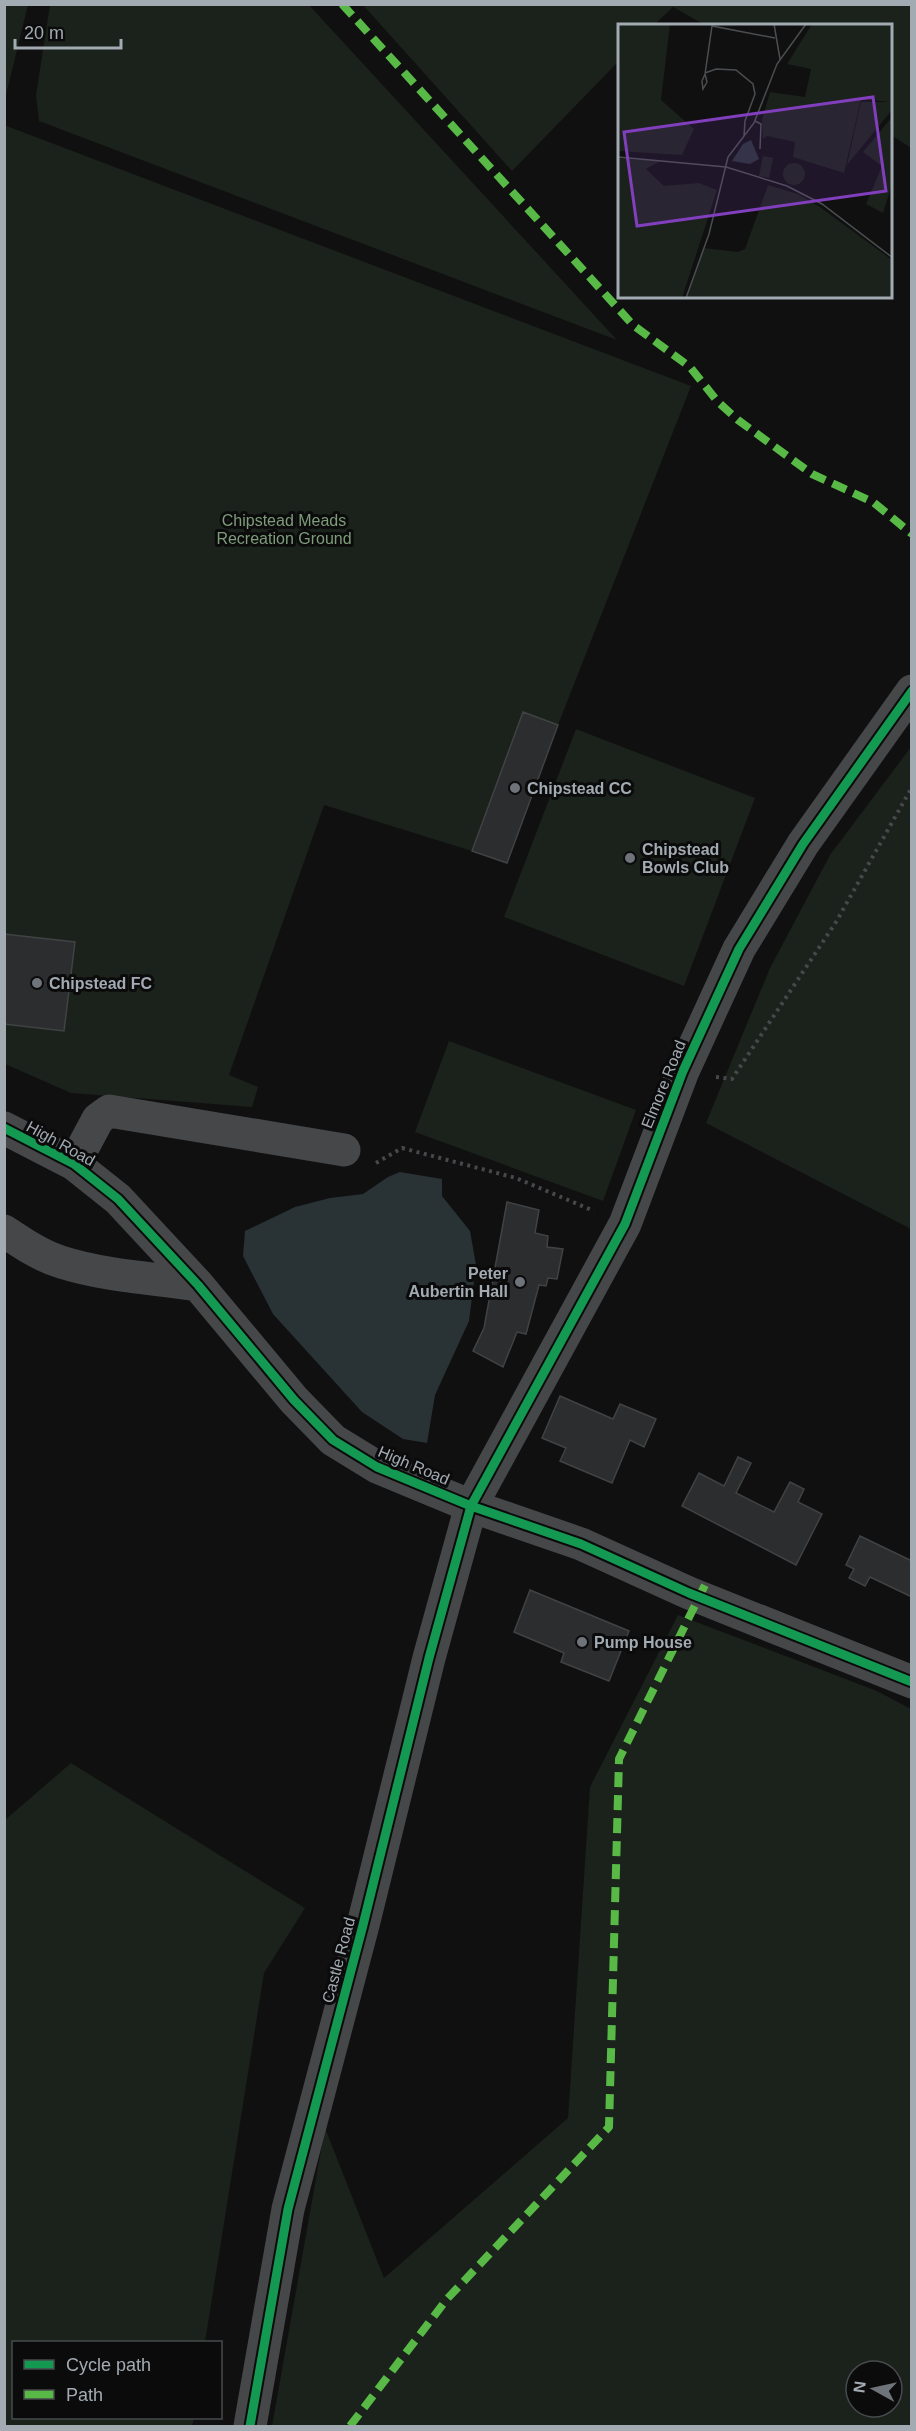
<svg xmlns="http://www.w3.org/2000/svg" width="916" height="2431" viewBox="0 0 916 2431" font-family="Helvetica,sans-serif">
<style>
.green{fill:#1b211b;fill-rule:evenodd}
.water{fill:#293235}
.building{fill:#2c2d2e;stroke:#404244;stroke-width:1.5}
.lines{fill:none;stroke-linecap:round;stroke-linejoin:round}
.path{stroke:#47484b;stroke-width:4;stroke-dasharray:3 4.5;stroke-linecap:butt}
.minor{stroke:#454749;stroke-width:33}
.quiet{stroke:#58b947;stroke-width:8;stroke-dasharray:15 8;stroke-linecap:butt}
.cycleway-casing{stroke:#0b0b0c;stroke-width:13}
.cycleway{stroke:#139951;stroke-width:9}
.poi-dot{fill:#6f747a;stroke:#0b0b0c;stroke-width:2}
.labels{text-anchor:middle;stroke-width:6;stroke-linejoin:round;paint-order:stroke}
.park-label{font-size:16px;fill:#7e9c7a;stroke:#0b0b0c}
.poi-label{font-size:16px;font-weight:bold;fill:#a2aab2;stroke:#0b0b0c;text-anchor:start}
.street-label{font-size:16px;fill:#a2aab2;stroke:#0b0b0c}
.inset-road{fill:none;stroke:#4a4e51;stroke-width:1.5}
.view{fill:#813fbd;fill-opacity:0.15;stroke:#813fbd;stroke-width:3}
.inset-edge{fill:none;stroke:#a2aab2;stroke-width:3}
</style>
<rect width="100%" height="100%" fill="#101011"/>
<path class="green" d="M 5,4 L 28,5 L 5,99 L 4,5 Z
M 50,5 L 309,5 L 617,340 L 39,121 L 36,95 Z
M 363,5 L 911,5 L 911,148 L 891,135 L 890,26 L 705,25 L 673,7 L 654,25 L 619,26 L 619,61 L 512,171 Z
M 4,125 L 691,386 L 558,725 L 523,712 L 472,851 L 324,805 L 229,1075 L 258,1087 L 252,1107 L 71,1093 L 5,1064 Z
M 576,729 L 755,798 L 684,986 L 504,917 Z
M 911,747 L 911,1229 L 706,1123 L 770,968 L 830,855 Z
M 449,1041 L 636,1110 L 603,1201 L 415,1132 Z
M 678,1615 L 877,1691 L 911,1709 L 911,2426 L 272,2426 L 325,2128 L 384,2278 L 568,2118 L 590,1787 ZM 856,2371 L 892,2371 L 892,2407 L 856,2407 Z
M 71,1763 L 305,1908 L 264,1973 L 205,2342 L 14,2342 L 14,2418 L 194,2418 L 192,2426 L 5,2426 L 5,1820 Z"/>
<path class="water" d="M 400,1172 L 442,1179 L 442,1196 L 470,1231 L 476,1265 L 469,1321 L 435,1395 L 427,1443 L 403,1439 L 362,1412 L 273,1314 L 243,1256 L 245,1231 L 295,1207 L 330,1198 L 363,1194 L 388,1177 Z"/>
<path class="building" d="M 523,712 L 558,725 L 507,863 L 472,851 Z
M 4,934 L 75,942 L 64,1031 L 4,1024 Z
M 507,1202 L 539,1210 L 535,1233 L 548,1236 L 547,1247 L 563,1249 L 557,1279 L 548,1278 L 546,1286 L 539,1285 L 526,1334 L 517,1332 L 503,1367 L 473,1351 L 484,1328 Z
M 560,1396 L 613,1419 L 620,1404 L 656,1419 L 644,1447 L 630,1440 L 612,1483 L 560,1461 L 566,1448 L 542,1438 Z
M 738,1457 L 751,1463 L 736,1493 L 774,1512 L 790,1482 L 804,1489 L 798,1502 L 822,1514 L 796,1565 L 682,1506 L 699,1473 L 724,1486 Z
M 860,1536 L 912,1561 L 912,1597 L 870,1577 L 865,1586 L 849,1578 L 854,1569 L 846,1565 Z
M 530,1590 L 629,1631 L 609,1681 L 561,1662 L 564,1653 L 514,1632 Z"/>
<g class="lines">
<path class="path" d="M 716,1077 L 732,1079 L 836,922 L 912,787
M 376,1163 L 402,1148 L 516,1178 L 594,1211"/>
<path class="minor" d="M 4,1128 L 74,1164 L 118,1199 L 198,1285 L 294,1400 L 333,1440 L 377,1467 L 471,1506 L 581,1544 L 689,1593 L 912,1682
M 74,1164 L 98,1119 L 109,1111 L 344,1150
M 4,1231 C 22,1243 41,1256 61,1262 C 105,1276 153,1278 198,1285
M 250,2426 L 288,2209 L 363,1925 L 429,1658 L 471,1506 L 625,1224 L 683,1071 L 739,949 L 803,844 L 912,691"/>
<path class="quiet" d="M 342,4 L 633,325 L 690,367 L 718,402 L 738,420 L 812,474 L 873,502 L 912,534
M 350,2426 L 447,2299 L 609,2127 L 619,1759 L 706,1583"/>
<defs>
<path id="cycleway" d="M 4,1128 L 74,1164 L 118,1199 L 198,1285 L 294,1400 L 333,1440 L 377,1467 L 471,1506 L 581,1544 L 689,1593 L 912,1682
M 250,2426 L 288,2209 L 363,1925 L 429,1658 L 471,1506 L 625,1224 L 683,1071 L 739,949 L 803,844 L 912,691"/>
</defs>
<use href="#cycleway" class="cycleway-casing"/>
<use href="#cycleway" class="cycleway"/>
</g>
<g class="poi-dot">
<circle cx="515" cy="788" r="6"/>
<circle cx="630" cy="858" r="6"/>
<circle cx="37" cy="983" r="6"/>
<circle cx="520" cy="1282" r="6"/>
<circle cx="582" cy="1642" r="6"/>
</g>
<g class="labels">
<g class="park-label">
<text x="284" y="526">Chipstead Meads<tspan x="284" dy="18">Recreation Ground</tspan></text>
</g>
<g class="poi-label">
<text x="527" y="794">Chipstead CC</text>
<text x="642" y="855">Chipstead<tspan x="642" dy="18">Bowls Club</tspan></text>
<text x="49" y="989">Chipstead FC</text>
<text x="508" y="1279" text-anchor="end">Peter<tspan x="508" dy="18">Aubertin Hall</tspan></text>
<text x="594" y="1648">Pump House</text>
</g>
<g class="street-label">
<text transform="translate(663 1084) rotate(-68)" y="6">Elmore Road</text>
<text transform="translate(61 1143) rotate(29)" y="6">High Road</text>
<text transform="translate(414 1465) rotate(23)" y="6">High Road</text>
<text transform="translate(338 1960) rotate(-75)" y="6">Castle Road</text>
</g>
</g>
<g transform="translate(618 24)">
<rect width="274" height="274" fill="#101011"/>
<path d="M 0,0 L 52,0 L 43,76 L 76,105 L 64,131 L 0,127 ZM 194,0 L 274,0 L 274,86 L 229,141 L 243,78 L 271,78 L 243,75 L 226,149 L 175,133 L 177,118 L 149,112 L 145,115 L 144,96 L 152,68 L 187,73 L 193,45 L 169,40 ZM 274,93 L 274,160 L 265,189 L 248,180 L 264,142 L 245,128 ZM 145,132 L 155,134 L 151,154 L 141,152 ZM 0,134 L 42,137 L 28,145 L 46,162 L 81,159 L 99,166 L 64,274 L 0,274 ZM165 150a11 11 0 1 1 22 0a11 11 0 1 1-22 0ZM 150,161 L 180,170 L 202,183 L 274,236 L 274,274 L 68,274 L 86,224 L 120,228 L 127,225 Z" fill="#1b211b"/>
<path d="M 133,116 L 141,135 L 132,140 L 114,137 L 125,120 Z" fill="#293235"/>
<path class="inset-road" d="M 156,0 L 162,35M 87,49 L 98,45 L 118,46 L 135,60 L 137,70 L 127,97 L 126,112M 87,50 L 94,2 L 157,14M 87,50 L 89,58 L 85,65 L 84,57 ZM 137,97 L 143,100 L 142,125M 0,133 L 108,143 L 169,162 L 204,180 L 275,234M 68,274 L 91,210 L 110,133 L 136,99 L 159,40 L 188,0"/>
<path class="view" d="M 255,73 L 268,167 L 19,202 L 6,108 Z"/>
<rect width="274" height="274" class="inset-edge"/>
</g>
<rect width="916" height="2431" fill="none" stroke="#a2aab2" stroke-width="12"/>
<rect x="12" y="2341" width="210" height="78" fill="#0b0b0c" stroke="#474b4e" stroke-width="1.5"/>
<rect x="24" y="2360" width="30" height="9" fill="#139951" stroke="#474b4e" stroke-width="1.5"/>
<text x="66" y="2371" font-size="18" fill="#a2aab2">Cycle path</text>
<rect x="24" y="2390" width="30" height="9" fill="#58b947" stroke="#474b4e" stroke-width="1.5"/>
<text x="66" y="2401" font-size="18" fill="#a2aab2">Path</text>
<g transform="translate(874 2389) rotate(278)"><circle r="28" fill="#0b0b0c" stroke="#474b4e" stroke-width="1.5"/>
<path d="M0-4.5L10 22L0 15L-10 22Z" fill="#6f747a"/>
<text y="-9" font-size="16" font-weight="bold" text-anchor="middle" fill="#a2aab2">N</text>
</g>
<path d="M15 39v9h106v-9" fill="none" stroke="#a2aab2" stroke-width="3"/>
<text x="24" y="39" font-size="18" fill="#a2aab2" stroke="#0b0b0c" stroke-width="4.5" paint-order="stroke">20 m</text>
</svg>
